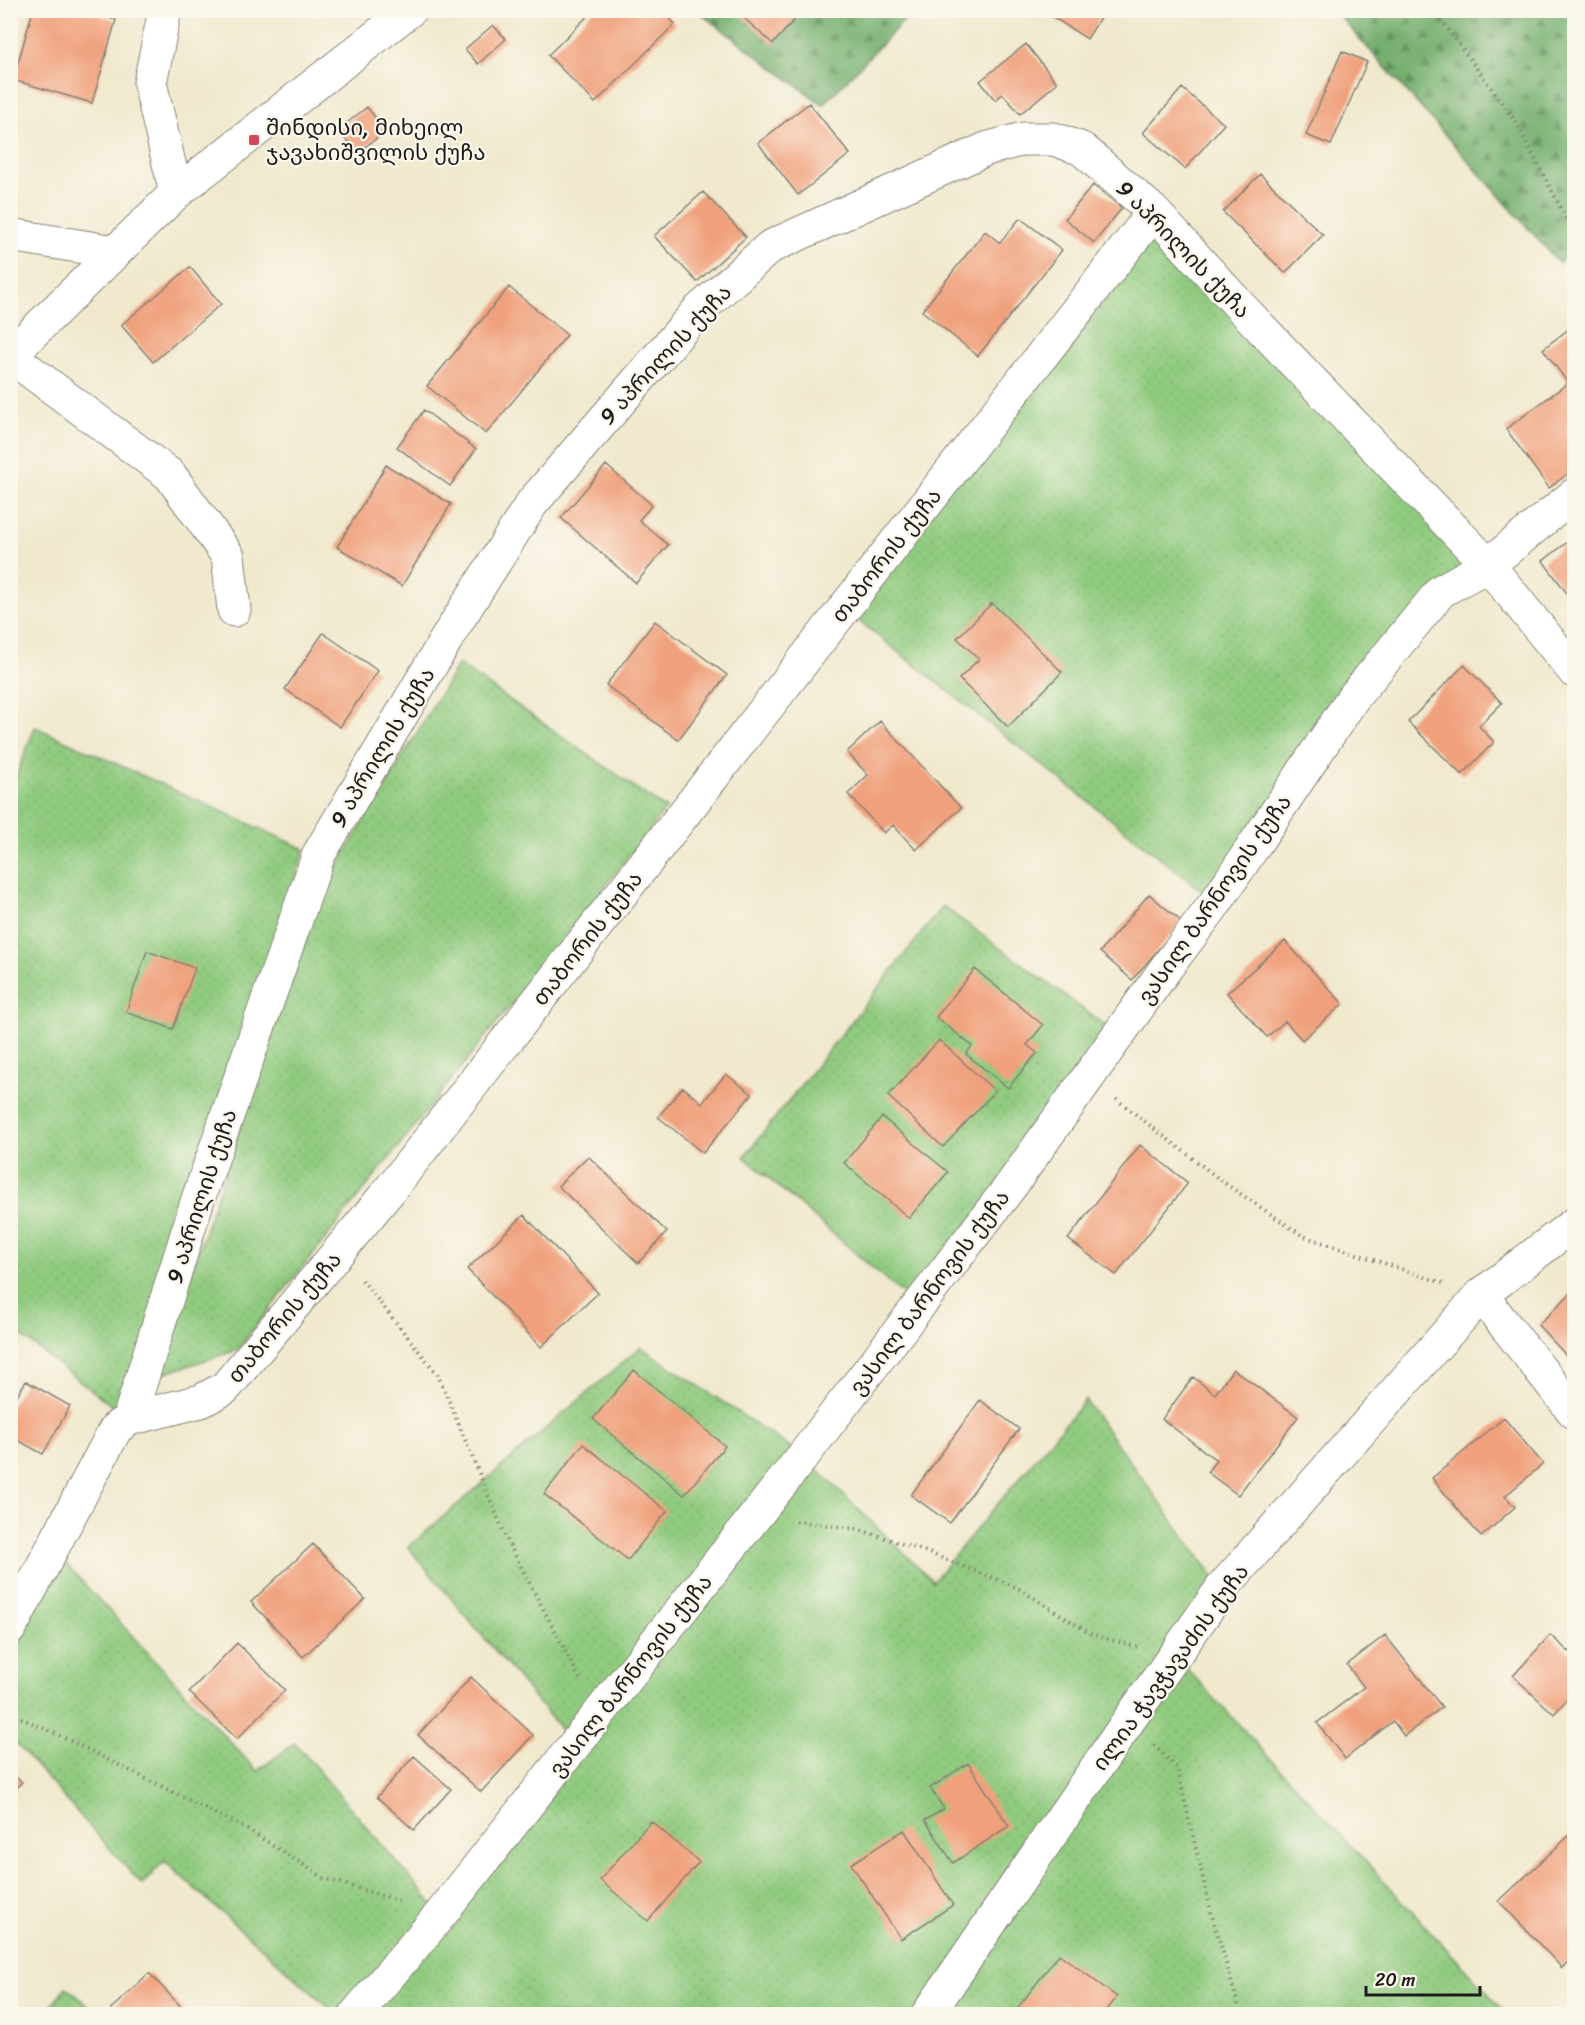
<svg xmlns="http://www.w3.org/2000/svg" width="1585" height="2025" viewBox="0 0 1585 2025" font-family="Sriracha,'Noto Sans Georgian',sans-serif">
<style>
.grass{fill:url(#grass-dots);stroke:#56744e;stroke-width:1.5}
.forest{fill:url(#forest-firs);stroke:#486645;stroke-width:1.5}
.building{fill:#f0a07c}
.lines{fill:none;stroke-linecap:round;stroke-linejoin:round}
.minor-casing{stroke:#868275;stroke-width:35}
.major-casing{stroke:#868275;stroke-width:35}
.path{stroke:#868275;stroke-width:4;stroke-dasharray:1.5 4.5;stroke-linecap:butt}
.minor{stroke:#fff;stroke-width:33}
.major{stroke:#fff;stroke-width:33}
.poi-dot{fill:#d1495b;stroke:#fbf7ec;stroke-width:2}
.labels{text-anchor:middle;stroke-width:4.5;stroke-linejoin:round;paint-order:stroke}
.poi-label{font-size:22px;fill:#1c1c1c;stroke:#fbf7ec;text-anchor:start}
.street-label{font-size:22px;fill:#1c1c1c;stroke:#fbf7ec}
</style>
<defs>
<pattern id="grass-dots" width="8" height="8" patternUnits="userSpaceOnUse" patternTransform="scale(1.5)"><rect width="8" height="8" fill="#90cb7f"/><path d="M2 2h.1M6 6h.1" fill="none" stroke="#7cae6d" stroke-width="1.8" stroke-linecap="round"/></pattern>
<pattern id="forest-firs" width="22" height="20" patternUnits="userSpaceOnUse" patternTransform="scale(1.5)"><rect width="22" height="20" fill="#74af6e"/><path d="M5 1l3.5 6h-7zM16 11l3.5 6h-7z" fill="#5e8e5a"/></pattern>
</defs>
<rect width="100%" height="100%" fill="#fbf7ec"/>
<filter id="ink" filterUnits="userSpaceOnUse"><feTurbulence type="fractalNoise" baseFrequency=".0167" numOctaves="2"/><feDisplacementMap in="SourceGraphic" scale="12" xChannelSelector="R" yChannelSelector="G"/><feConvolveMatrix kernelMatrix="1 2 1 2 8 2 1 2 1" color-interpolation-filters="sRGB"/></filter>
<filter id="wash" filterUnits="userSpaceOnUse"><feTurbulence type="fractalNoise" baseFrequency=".008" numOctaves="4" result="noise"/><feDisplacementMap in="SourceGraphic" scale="24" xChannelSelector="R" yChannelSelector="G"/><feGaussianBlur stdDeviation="1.35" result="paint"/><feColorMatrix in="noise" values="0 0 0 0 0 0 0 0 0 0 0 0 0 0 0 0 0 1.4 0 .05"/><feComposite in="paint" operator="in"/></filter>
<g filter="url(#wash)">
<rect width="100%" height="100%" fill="#f0e9ce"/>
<path class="grass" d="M 1154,212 L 1488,565 L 1441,591 L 1216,902 L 844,609 Z
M 458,664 L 666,809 L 237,1350 L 156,1376 L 317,900 Z
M 35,727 L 305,849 L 129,1419 L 11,1328 L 10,792 Z
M 943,906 L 1118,1035 L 918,1307 L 744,1157 Z
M 641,1347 L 803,1456 L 933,1581 L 1085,1400 L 1222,1588 L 1176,1657 L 1507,2014 L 336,2014 L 164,1861 L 142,1885 L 11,1738 L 10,1628 L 52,1549 L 257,1771 L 295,1743 L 441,1914 L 574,1745 L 408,1547 Z
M 66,1987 L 99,2014 L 44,2014 Z"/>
<path class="forest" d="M 697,11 L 913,11 L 823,105 Z
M 1335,11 L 1574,11 L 1574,248 L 1559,263 Z"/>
<g id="blocks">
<path class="building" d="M 33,10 L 82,10 L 116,20 L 92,103 L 13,80 Z
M 594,10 L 662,10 L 675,24 L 595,103 L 548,55 Z
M 735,10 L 803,10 L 773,44 Z
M 1042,10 L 1105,10 L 1087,39 Z
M 493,25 L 506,39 L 478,64 L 465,49 Z
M 1026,44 L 1057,83 L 1020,114 L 1003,94 L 995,100 L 980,81 Z
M 1342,51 L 1367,62 L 1331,145 L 1306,135 Z
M 1182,88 L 1224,124 L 1185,169 L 1143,133 Z
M 809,103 L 850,154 L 798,195 L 758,143 Z
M 367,107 L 386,131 L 357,153 L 338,130 Z
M 1260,174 L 1323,235 L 1285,273 L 1223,212 Z
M 1093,185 L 1122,208 L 1094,243 L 1065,219 Z
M 703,192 L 746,237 L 697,282 L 654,236 Z
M 1020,218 L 1062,250 L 978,356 L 922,311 L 985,231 L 1000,243 Z
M 190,267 L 221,304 L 153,362 L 121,325 Z
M 509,287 L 567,335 L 486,434 L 427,386 Z
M 1574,325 L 1574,469 L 1549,488 L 1506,429 L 1568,383 L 1543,349 Z
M 424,410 L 476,449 L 450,486 L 397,447 Z
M 386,465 L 451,504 L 402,586 L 337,547 Z
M 606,465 L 652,505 L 639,520 L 668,545 L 636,583 L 561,518 Z
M 1574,537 L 1574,598 L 1572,600 L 1543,561 Z
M 992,603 L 1062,672 L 1008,727 L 959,679 L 979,659 L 957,638 Z
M 655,621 L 727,675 L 678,740 L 606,685 Z
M 323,633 L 378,671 L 340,727 L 285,689 Z
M 1464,665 L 1502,703 L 1479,726 L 1494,742 L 1462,775 L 1408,722 Z
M 880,721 L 961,808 L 916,850 L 893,825 L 884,833 L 848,794 L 868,775 L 847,752 Z
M 1149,894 L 1182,922 L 1132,980 L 1100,952 Z
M 1285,941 L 1343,1004 L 1302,1040 L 1285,1021 L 1267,1037 L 1227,993 Z
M 147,951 L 195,968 L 173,1029 L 126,1012 Z
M 975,969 L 1043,1025 L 1027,1045 L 1037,1053 L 1008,1088 L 966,1054 L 972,1046 L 936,1017 Z
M 939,1040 L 995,1091 L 943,1147 L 888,1096 Z
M 726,1074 L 752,1094 L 703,1153 L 658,1117 L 683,1087 L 702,1103 Z
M 882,1117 L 948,1172 L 909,1218 L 844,1163 Z
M 1140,1145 L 1188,1183 L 1116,1275 L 1068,1239 Z
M 588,1156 L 667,1232 L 638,1263 L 558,1186 Z
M 524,1215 L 598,1293 L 541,1347 L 467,1269 Z
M 1574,1290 L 1574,1364 L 1538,1325 Z
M 1233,1369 L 1298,1417 L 1238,1495 L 1207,1472 L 1216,1460 L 1162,1419 L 1193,1377 L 1215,1394 Z
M 634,1370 L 725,1446 L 684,1495 L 593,1419 Z
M 26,1381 L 70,1406 L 43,1454 L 10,1436 L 10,1407 Z
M 980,1400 L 1019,1429 L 950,1523 L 911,1495 Z
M 1504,1418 L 1543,1464 L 1505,1496 L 1515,1507 L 1481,1537 L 1432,1478 Z
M 583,1444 L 667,1511 L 628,1560 L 544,1494 Z
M 313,1544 L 365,1599 L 303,1657 L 251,1602 Z
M 1385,1635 L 1442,1707 L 1404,1736 L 1393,1721 L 1345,1759 L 1317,1723 L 1364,1687 L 1347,1665 Z
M 1550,1635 L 1569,1652 L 1574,1646 L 1574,1691 L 1554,1714 L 1513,1676 Z
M 237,1643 L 285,1690 L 237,1739 L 189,1692 Z
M 471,1677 L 533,1735 L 481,1792 L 418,1735 Z
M 414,1756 L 451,1789 L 414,1830 L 377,1797 Z
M 968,1763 L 1009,1826 L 953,1863 L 925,1820 L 944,1809 L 930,1788 Z
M 10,1772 L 22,1782 L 10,1795 Z
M 651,1821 L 699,1862 L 648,1921 L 600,1880 Z
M 904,1830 L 953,1905 L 901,1939 L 851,1864 Z
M 1574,1831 L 1574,1956 L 1562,1968 L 1499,1901 Z
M 1059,1954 L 1117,1997 L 1104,2014 L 1013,2014 Z
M 149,1973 L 188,2014 L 116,2014 L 111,2009 Z"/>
</g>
</g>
<g filter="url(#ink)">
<use href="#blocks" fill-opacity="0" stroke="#868275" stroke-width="1.5"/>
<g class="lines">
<defs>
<path id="minor" d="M 165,10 L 150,83 L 176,193
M 10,235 L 115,252
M 10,356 L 170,475 L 228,556 L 234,610
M 1481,1295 L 1574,1412
M 129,1419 L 198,1199 L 319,854 L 453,628 L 532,503 L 698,311 L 770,247 L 986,149 L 1023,139 L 1054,139 L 1082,149 L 1154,212 L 1239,305 L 1488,565 L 1574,671
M 10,1628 L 116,1428 L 129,1419 L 201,1401 L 225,1388 L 389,1191 L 1154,212
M 356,2014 L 441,1914 L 598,1715 L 803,1456 L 1010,1187 L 1166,968 L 1216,902 L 1353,698 L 1441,591 L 1488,565 L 1574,495
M 928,2014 L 1129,1720 L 1222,1588 L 1481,1295 L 1574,1224"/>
<path id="major" d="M 10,355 L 176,193 L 410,10"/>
</defs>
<use href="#minor" class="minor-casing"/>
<use href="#major" class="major-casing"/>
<path class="path" d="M 1434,10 L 1516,122 L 1567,220 L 1574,230
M 1116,1099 L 1223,1182 L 1303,1236 L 1443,1283
M 362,1280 L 438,1375 L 507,1540 L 580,1679
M 796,1521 L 857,1529 L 924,1551 L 1016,1587 L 1093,1635 L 1137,1647
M 10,1713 L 61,1736 L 250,1831 L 324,1878 L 403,1902
M 1154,1745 L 1177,1768 L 1212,1916 L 1241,2014"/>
<use href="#minor" class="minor"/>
<use href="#major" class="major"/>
</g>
</g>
<rect class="poi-dot" x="248" y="134" width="12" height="12" rx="3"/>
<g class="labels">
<g class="poi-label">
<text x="266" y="135">შინდისი, მიხეილ<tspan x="266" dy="25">ჯავახიშვილის ქუჩა</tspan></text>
</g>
<g class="street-label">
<text transform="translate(1184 249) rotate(46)" y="8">9 აპრილის ქუჩა</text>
<text transform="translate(665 354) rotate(-47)" y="8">9 აპრილის ქუჩა</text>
<text transform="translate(886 555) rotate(-52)" y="8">თაბორის ქუჩა</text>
<text transform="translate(382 747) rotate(-59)" y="8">9 აპრილის ქუჩა</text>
<text transform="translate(1214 899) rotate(-55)" y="8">ვასილ ბარნოვის ქუჩა</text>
<text transform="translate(587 938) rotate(-52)" y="8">თაბორის ქუჩა</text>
<text transform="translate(201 1196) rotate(-72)" y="8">9 აპრილის ქუჩა</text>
<text transform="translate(929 1292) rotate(-53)" y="8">ვასილ ბარნოვის ქუჩა</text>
<text transform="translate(284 1317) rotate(-50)" y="8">თაბორის ქუჩა</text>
<text transform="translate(1170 1667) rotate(-54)" y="8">ილია ჭავჭავაძის ქუჩა</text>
<text transform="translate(630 1675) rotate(-52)" y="8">ვასილ ბარნოვის ქუჩა</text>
</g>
</g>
<rect width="1585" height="2025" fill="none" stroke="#fbf7ec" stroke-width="36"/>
<path d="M1366 1986v9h114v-9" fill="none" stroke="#1c1c1c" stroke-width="3"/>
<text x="1375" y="1986" font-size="18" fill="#1c1c1c" stroke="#fbf7ec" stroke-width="4.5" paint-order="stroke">20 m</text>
</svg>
